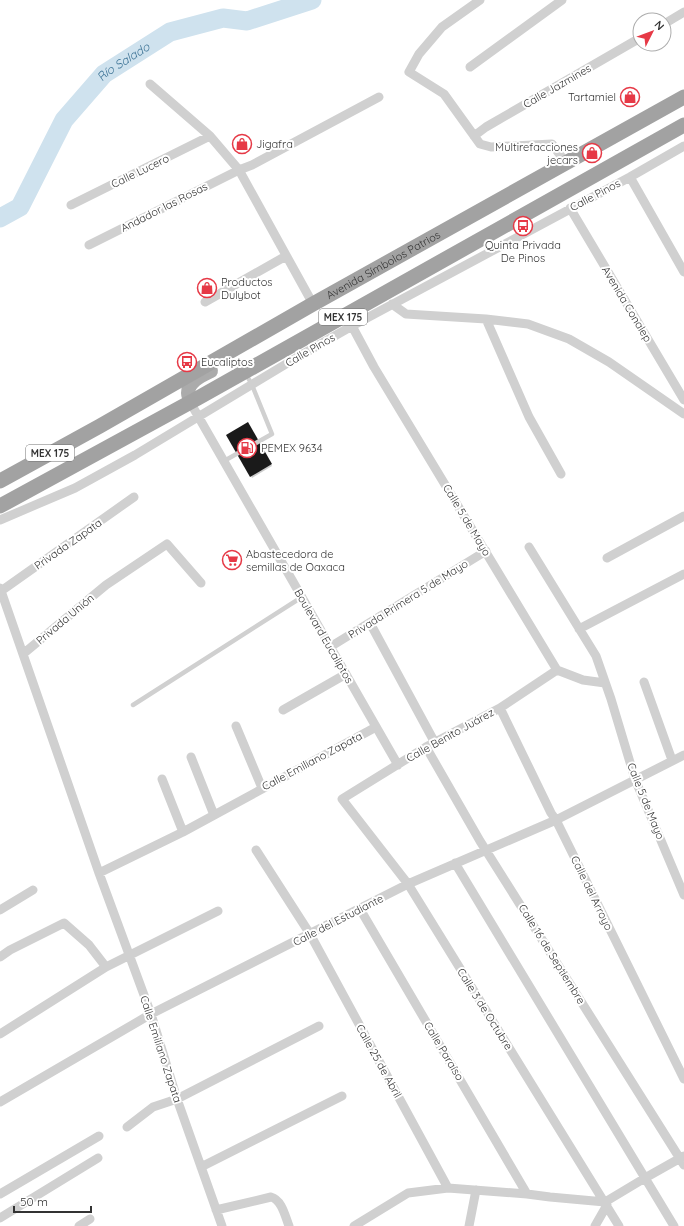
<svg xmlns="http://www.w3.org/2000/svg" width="684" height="1226" viewBox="0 0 684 1226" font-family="Quicksand,sans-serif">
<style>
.shadow{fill:#0003}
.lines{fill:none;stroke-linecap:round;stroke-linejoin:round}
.river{stroke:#cfe2ee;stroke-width:19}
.building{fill:#1a1a1a}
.service{stroke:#d0d0d0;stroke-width:4.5}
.minor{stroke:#d0d0d0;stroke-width:9}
.primary{stroke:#ababab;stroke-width:14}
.trunk{stroke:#a2a2a2;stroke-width:15}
.labels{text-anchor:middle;stroke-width:4;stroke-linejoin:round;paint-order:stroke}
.shield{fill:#fff;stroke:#707070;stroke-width:1}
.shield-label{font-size:10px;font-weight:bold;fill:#333}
.street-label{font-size:11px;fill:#333;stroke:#fff}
.poi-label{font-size:11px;fill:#333;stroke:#fff;text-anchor:start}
.water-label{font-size:12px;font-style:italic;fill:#3f7597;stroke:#fff}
</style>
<rect width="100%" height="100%" fill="#fff"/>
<path class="shadow" d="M 249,425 L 272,466 L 252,478 L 251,476 Z"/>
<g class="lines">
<path class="river" id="s1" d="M 0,218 L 20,207 L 64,120 L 104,74 L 170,32 L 223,18 L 247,21 L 312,0"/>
</g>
<path class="building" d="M 248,422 L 272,464 L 250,477 L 226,435 Z"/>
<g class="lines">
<path class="service" d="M 224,461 L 272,434 L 252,385 L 246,374
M 133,705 L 302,597"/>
<path class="minor" d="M 480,0 L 442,27 L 419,54 L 409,72 L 444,94 L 480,144 L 491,147 L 552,144 L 566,163
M 664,24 L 684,12
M 470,67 L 562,0
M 150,84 L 210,136 L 239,170 L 313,304
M 474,136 L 486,127 L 640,38
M 630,177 L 684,272
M 71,205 L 210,136
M 570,208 L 684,400
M 89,245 L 239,170 L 252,165 L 379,97
M 205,302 L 286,256
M 392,304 L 406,314 L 486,319 L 528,324 L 569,339 L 609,362 L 684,414
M 486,319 L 529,417 L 561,474
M 352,326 L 374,367 L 557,670 L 583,680 L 605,683
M 190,402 L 398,765
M 0,520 L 75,488 L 135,455 L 296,358 L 352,326 L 630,177 L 684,146
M 529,547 L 596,656 L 611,699 L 635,779 L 684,895
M 607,558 L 684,516
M 0,588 L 99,873 L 151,1014 L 177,1099 L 222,1226
M 1,591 L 134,497
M 370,623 L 435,743
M 579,629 L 684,574
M 330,647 L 486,551
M 23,654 L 106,585 L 167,544 L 201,583
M 557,670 L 500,708 L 426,747 L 342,799 L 408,884 L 619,1226
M 644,682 L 672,760
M 500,708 L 551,813 L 556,820 L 684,1079
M 283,710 L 346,674
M 236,726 L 262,788
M 426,747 L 480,841 L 684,1165
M 191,757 L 214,815
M 162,779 L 183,832
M 256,850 L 310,934 L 448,1188
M 455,863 L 674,1226
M 99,873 L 183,832 L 376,727
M 360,909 L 527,1194
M 0,910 L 33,890
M 0,957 L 10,950 L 64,923 L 89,945 L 106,967
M 0,1034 L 106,967 L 218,911
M 0,1102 L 151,1014 L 408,884 L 556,820 L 684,755
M 127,1127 L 153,1107 L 177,1099 L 319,1026
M 201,1167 L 342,1096
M 0,1194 L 99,1136
M 216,1210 L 271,1197 C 282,1200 285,1216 289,1226
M 0,1218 L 98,1158
M 79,1226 L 90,1219
M 354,1226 L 408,1193 L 448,1188 L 527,1194 L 550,1197 L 605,1202 L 645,1178 L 684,1156
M 469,1226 L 476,1190
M 595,1226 L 607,1205"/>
<path class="primary" d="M 190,402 C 190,399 188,396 188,393 C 188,381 203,375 211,371"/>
<g class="trunk">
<path id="s2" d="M 0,481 L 100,426 L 313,304 L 684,97"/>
<path d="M 0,506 L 198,398 L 684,125"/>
</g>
</g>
<defs>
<symbol id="shop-ring" viewBox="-11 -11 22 22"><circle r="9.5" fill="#fff" stroke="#e63946" stroke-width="1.5"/><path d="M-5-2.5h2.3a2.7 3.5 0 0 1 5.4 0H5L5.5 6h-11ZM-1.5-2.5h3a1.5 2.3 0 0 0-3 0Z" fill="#e63946"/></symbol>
<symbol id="bus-ring" viewBox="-11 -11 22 22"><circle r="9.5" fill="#fff" stroke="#e63946" stroke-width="1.5"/><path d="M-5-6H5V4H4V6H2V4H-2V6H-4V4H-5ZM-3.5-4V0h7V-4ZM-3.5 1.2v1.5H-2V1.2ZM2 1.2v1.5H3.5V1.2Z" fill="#e63946"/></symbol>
<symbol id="fuel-ring" viewBox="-11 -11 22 22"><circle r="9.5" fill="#fff" stroke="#e63946" stroke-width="1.5"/><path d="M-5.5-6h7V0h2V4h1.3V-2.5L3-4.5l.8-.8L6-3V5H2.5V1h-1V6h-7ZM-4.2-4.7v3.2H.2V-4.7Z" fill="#e63946"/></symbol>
<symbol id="supermarket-ring" viewBox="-11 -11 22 22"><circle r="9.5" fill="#fff" stroke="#e63946" stroke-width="1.5"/><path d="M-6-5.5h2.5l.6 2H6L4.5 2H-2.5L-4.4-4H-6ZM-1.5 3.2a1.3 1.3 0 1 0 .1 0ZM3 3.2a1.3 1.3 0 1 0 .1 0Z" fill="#e63946"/></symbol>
</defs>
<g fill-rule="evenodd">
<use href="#shop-ring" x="619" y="86" width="22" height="22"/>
<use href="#shop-ring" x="231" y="133" width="22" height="22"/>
<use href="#shop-ring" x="581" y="142" width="22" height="22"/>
<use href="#bus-ring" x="512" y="215" width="22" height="22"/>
<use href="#shop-ring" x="196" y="277" width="22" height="22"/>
<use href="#bus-ring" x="176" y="351" width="22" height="22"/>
<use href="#fuel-ring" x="236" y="437" width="22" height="22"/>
<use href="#supermarket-ring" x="221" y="549" width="22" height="22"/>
</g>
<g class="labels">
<g class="shield">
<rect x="319" y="309" width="48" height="16" rx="3"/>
<rect x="26" y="445" width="48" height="16" rx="3"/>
</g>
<g class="shield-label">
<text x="343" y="321">MEX 175</text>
<text x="50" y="457">MEX 175</text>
</g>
<g class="street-label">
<text transform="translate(557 86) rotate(-30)" y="4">Calle Jazmines</text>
<text transform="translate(140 171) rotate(-26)" y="4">Calle Lucero</text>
<text transform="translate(595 195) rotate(-28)" y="4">Calle Pinos</text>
<text transform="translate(164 207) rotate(-27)" y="4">Andador las Rosas</text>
<text dy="4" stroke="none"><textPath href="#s2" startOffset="440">Avenida Símbolos Patrios</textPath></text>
<text transform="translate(627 304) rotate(59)" y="4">Avenida Conalep</text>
<text transform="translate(310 350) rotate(-30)" y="4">Calle Pinos</text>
<text transform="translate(467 520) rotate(59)" y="4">Calle 5 de Mayo</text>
<text transform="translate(68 544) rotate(-35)" y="4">Privada Zapata</text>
<text transform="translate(408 599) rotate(-32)" y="4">Privada Primera 5 de Mayo</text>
<text transform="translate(65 619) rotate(-40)" y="4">Privada Unión</text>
<text transform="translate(324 636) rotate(60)" y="4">Boulevard Eucaliptos</text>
<text transform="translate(450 735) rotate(-29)" y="4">Calle Benito Juárez</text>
<text transform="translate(312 761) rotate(-28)" y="4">Calle Emiliano Zapata</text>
<text transform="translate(646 801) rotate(68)" y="4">Calle 5 de Mayo</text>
<text transform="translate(592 893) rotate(64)" y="4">Calle del Arroyo</text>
<text transform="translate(338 920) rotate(-27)" y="4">Calle del Estudiante</text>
<text transform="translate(552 954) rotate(58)" y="4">Calle 16 de Septiembre</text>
<text transform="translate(485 1009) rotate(58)" y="4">Calle 3 de Octubre</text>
<text transform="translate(161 1049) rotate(72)" y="4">Calle Emiliano Zapata</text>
<text transform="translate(444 1051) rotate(59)" y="4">Calle Paraíso</text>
<text transform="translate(379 1061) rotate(61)" y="4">Calle 25 de Abril</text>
</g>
<g class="poi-label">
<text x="616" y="101" text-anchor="end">Tartamiel</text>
<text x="256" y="148">Jigafra</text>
<text x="578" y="151" text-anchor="end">Multirefacciones<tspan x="578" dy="13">jecars</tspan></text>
<text x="523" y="249" text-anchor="middle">Quinta Privada<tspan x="523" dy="13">De Pinos</tspan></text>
<text x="221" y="286">Productos<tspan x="221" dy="13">Dulybot</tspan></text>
<text x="201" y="366">Eucaliptos</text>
<text x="261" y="452">PEMEX 9634</text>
<text x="246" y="558">Abastecedora de<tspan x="246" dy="13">semillas de Oaxaca</tspan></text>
</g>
<g class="water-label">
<text dy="4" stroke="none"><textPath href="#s1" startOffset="204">Río Salado</textPath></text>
</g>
</g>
<g transform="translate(652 32) rotate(48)"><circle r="19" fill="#ffffff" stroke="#adadad"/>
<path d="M0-3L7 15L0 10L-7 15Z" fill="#e63946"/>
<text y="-6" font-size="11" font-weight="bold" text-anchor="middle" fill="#333333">N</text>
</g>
<path d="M14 1206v6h77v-6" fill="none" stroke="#333333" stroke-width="2"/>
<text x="20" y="1206" font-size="12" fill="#333333" stroke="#ffffff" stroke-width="3" paint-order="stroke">50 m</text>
</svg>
